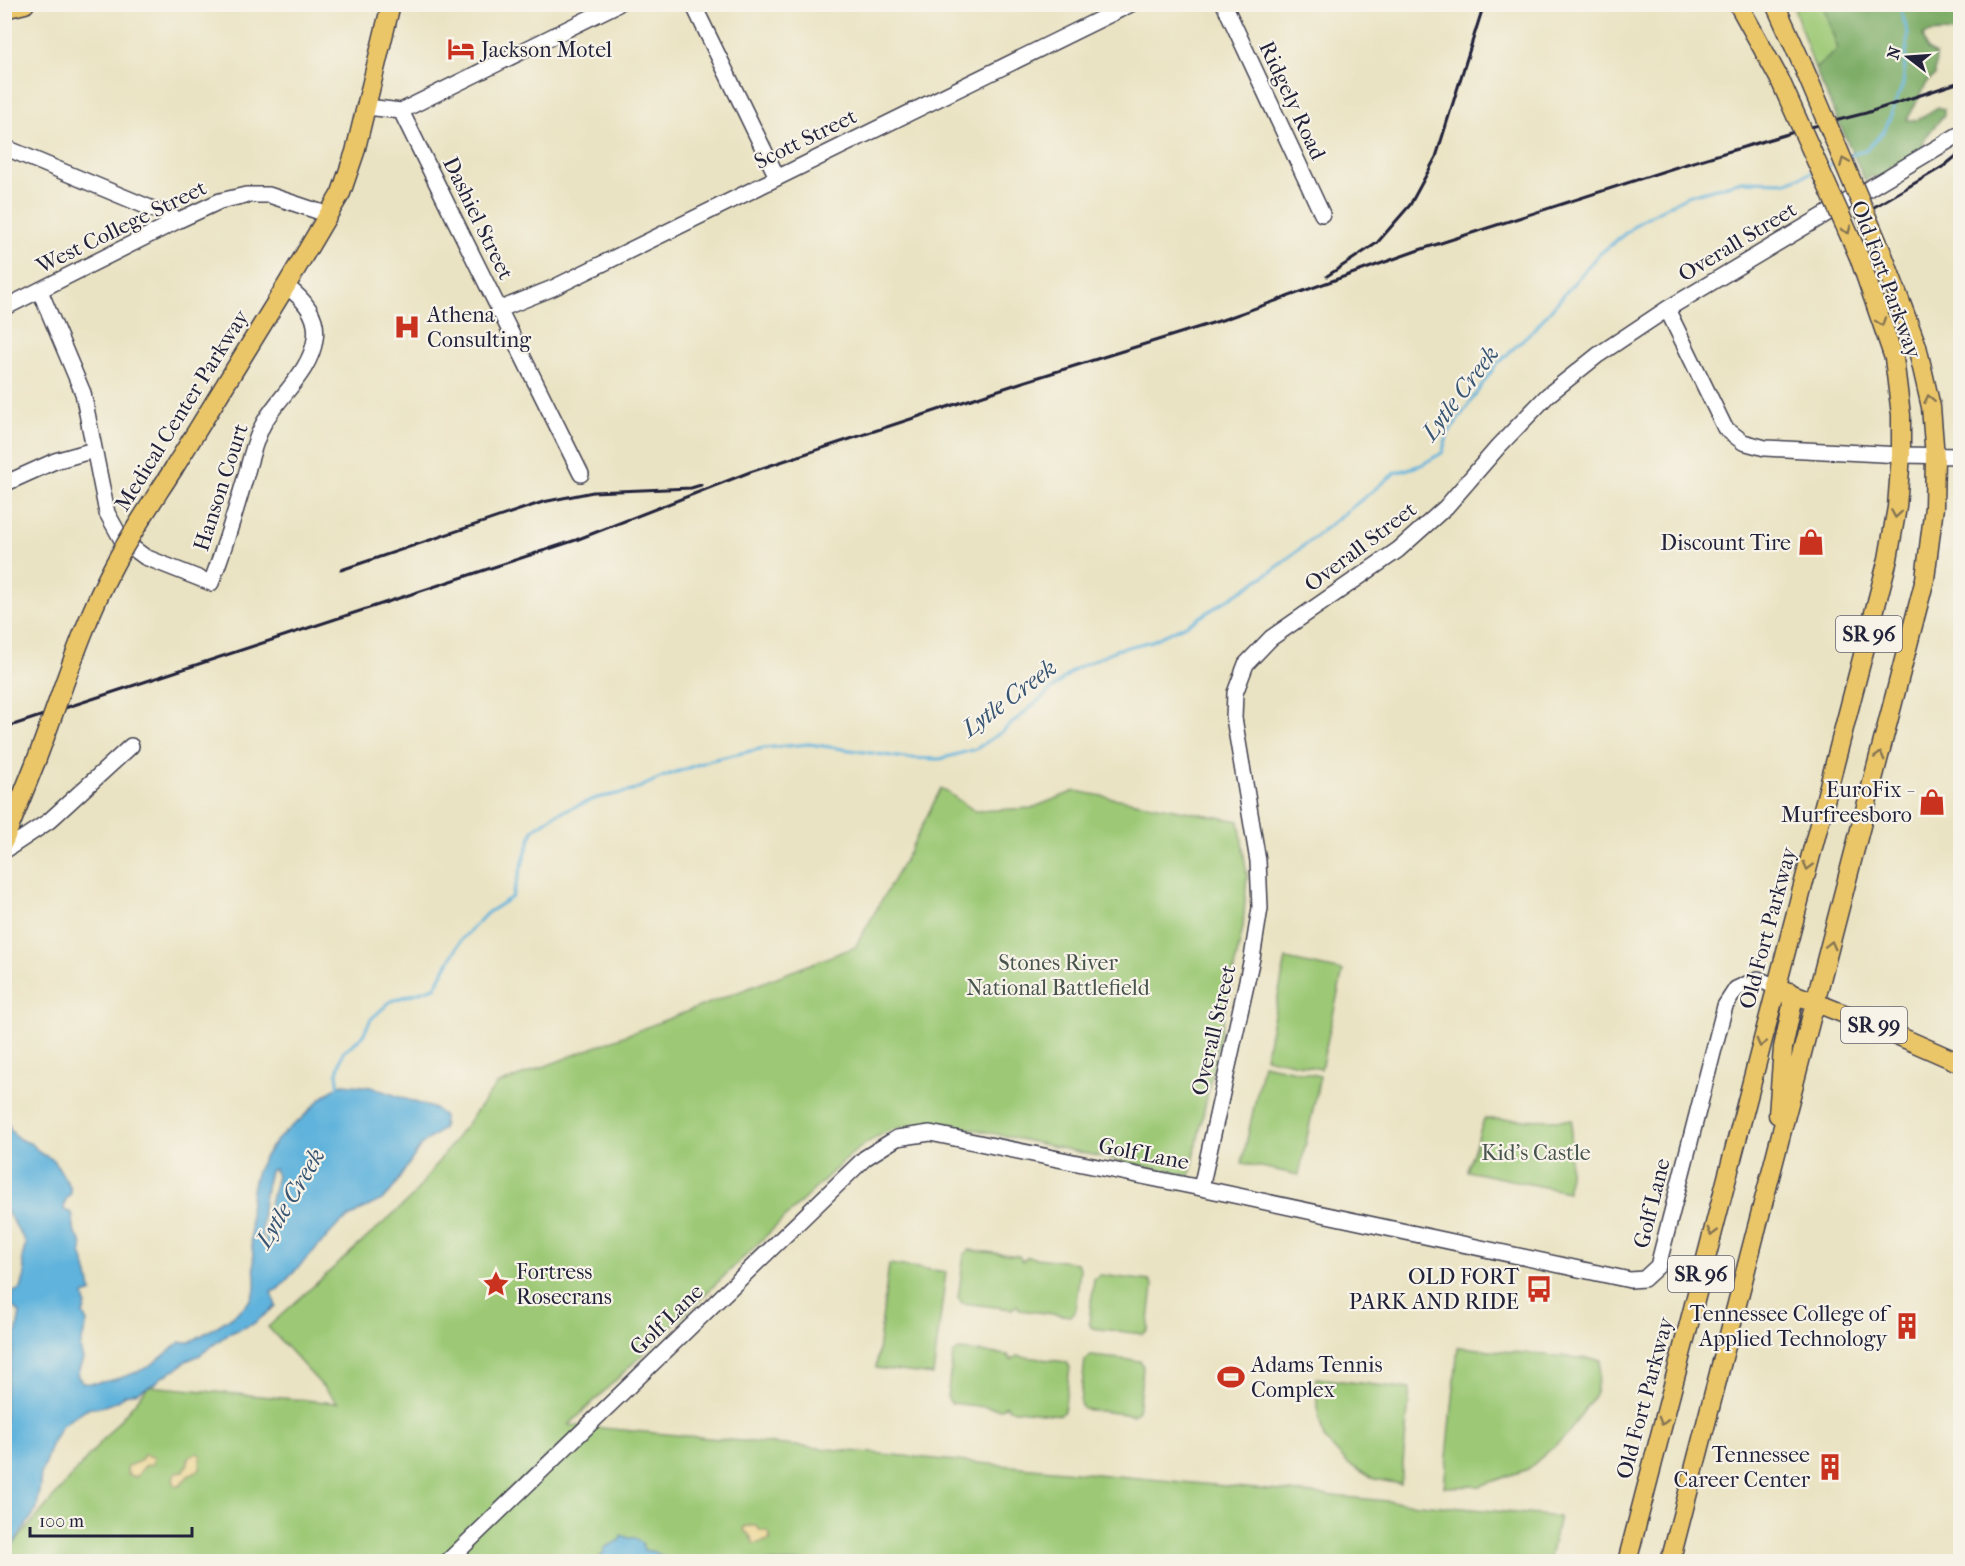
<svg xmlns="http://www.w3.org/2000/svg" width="1965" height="1566" viewBox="0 0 1965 1566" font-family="'IM FELL French Canon',serif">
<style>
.green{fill:#9dc976;stroke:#607658;stroke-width:1.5}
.forest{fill:#7ead67;stroke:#506851;stroke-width:1.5}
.sand{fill:#eeda9e;stroke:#887e6c;stroke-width:1.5}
.water{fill:#61b3dc;stroke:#426a8c;stroke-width:1.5;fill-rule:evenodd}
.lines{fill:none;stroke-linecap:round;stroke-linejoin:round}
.stream{stroke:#61b3dc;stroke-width:3}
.minor-casing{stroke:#403f4f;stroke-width:18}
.major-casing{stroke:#403f4f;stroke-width:21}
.minor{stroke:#fff;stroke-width:15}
.major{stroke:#ebc669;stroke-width:18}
.rail{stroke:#22223b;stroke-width:3}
.major-bridge-casing{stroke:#403f4f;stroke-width:21;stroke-linecap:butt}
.major-bridge{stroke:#ebc669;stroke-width:18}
.oneway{stroke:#867452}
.labels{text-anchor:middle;stroke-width:4.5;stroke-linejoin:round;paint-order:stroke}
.shield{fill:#f7f3e8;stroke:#62616f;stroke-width:1.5}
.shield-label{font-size:21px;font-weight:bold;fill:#22223b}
.poi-label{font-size:22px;fill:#22223b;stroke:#f7f3e8;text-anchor:end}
.street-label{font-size:22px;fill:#22223b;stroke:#f7f3e8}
.park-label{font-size:22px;fill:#47544d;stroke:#f7f3e8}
.water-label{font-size:24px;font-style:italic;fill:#385573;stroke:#f7f3e8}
</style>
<rect width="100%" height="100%" fill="#f7f3e8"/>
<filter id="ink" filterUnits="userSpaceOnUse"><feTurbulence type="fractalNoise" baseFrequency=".0167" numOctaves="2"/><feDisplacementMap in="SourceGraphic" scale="12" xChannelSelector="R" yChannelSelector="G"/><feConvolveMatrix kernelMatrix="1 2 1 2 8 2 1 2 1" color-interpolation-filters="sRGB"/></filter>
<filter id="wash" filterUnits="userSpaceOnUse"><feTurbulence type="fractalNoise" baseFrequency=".008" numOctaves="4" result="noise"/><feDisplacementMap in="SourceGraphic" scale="24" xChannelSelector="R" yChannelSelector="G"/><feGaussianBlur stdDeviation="1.35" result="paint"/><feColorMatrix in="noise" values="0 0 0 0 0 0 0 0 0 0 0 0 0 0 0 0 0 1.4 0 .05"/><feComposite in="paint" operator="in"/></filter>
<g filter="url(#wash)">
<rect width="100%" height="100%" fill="#eae3c3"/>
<path class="green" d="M 1793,5 L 1823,5 L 1838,49 L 1815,69 Z
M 941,788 L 975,811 L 1032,808 L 1075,791 L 1239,821 L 1247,876 L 1243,927 L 1190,1176 L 949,1124 C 902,1123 883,1128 847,1158 L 569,1425 L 1559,1517 L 1549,1562 L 5,1562 L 5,1554 L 149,1386 L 338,1403 L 268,1327 L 412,1197 L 496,1085 L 855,947 L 907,856 Z
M 1286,959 L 1343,971 L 1321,1069 L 1265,1057 Z
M 1263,1064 L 1320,1076 L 1299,1175 L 1242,1163 Z
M 1484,1119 L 1572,1120 L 1568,1192 L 1467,1171 Z
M 969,1250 L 1019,1256 L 1022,1261 L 1028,1257 L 1077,1263 L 1080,1268 L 1075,1312 L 1070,1316 L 1020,1310 L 1017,1305 L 1012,1309 L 962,1303 L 958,1298 L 964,1254 Z
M 889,1264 L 946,1272 L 933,1375 L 876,1368 Z
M 1100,1275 L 1150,1281 L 1153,1286 L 1148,1330 L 1143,1334 L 1092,1328 L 1089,1323 L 1094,1279 Z
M 1458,1347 L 1601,1360 L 1596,1393 L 1567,1435 L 1528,1469 L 1480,1486 L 1444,1487 Z
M 959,1350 L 1008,1355 L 1011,1360 L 1017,1356 L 1066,1362 L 1070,1367 L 1064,1411 L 1059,1415 L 1009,1409 L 1006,1405 L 1001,1409 L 951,1403 L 947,1397 L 953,1354 Z
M 1091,1356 L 1140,1361 L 1143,1367 L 1138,1411 L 1133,1415 L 1083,1409 L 1080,1403 L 1085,1360 Z
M 1316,1378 L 1410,1389 L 1401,1484 L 1374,1479 L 1348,1464 L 1324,1439 L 1317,1408 Z"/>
<path class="forest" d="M 1823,5 L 1960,5 L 1960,33 C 1948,33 1934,30 1923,35 L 1927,50 L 1936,55 L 1935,76 L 1928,81 L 1907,120 L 1917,120 L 1938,107 L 1944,109 L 1944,115 L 1925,138 L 1917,166 L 1890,182 L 1872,176 L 1865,181 L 1815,69 L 1838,49 Z"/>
<path class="sand" d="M 197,1453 L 201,1456 L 200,1469 L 188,1476 L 180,1486 L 176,1486 C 172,1481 172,1477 176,1472 L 184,1471 L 188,1463 L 188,1457 Z
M 144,1455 L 154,1457 L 153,1464 L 145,1466 L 136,1477 L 128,1475 L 127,1469 L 128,1466 L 140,1461 Z
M 748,1526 L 756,1526 L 761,1531 L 767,1531 L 770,1535 L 770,1540 L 754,1544 L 750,1536 L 744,1530 L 744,1527 Z"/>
<path class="water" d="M 343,1084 L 371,1087 L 435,1109 L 444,1116 L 443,1129 L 422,1144 L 391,1191 L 382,1200 L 361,1210 L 339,1224 L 278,1289 L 271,1292 L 276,1306 L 253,1324 L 228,1334 L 200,1355 L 186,1361 L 177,1369 L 160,1378 L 156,1383 L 138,1392 L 125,1395 L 118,1401 L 104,1406 L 86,1409 L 62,1425 L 51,1445 L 41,1474 L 37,1509 L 14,1543 L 5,1552 L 5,1396 L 20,1313 L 12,1306 L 13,1292 L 21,1289 L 25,1274 L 22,1258 L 26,1243 L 5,1208 L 5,1119 L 8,1122 L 11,1131 L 19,1139 L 32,1144 L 40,1153 L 54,1160 L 70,1187 L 71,1193 L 65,1201 L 64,1210 L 72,1213 L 75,1234 C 81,1240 84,1245 81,1254 C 88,1268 87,1277 92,1292 L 84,1295 L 86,1305 L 83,1314 L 87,1322 L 80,1348 L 83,1359 L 77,1375 L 83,1383 C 104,1385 142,1373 158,1360 C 166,1354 172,1348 180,1342 L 190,1342 C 208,1331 247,1312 254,1293 C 258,1283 252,1251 251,1238 C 248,1195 251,1165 283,1134 C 289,1128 295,1124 301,1119 C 316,1104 323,1094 343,1084 ZM 274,1169 L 277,1176 L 269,1207 L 265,1246 L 262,1244 C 261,1219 263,1196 270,1171 Z
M 621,1535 L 629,1538 L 635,1538 L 642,1543 L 644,1550 L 655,1552 L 671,1561 L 592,1561 L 597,1560 L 604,1552 L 604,1548 L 620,1540 Z"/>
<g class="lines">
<path class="stream" d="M 1849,156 L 1867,149 L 1885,130 L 1903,84 L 1908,34 L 1899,4
M 1824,167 L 1838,161
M 339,1089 L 337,1073 L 343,1052 L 362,1037 L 371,1019 L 391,1001 L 435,987 L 461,940 L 487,913 L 512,897 L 533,830 L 556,814 L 597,798 L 632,791 L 662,777 L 711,760 L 764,748 L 809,744 L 905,758 L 940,759 L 976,749 L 1003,731 L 1075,669 L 1116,650 L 1152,641 L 1194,621 L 1272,571 L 1395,473 L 1421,465 L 1442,453 L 1448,434 L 1496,365 L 1537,326 L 1597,256 L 1642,220 L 1687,196 L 1742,181 L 1787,182 L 1813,172"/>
</g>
</g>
<g filter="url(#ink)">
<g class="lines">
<defs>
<path id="minor" d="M 693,4 L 777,177
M 1224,4 L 1322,214
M 367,107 L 401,111 L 618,4
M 401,111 C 461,232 520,353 581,474
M 4,147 L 179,220
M 40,291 L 83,393 L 107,513 L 122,540 L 145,557 L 211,583 C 224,550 234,516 244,482 C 250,462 254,440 265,421 C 280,395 311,371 315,339 C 319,316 304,299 286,286
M 4,308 L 179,220 L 220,201 L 246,195 L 269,195 L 329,215
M 1667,309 L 1725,428 L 1743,442 L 1765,448 L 1901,455 L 1960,456
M 498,310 L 553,288 L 1131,4
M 4,484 L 55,461 L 94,450
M 4,851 L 49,821 L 131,746
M 1201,1188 L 1252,958 L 1260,908 L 1258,861 L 1234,718 L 1235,693 L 1246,664 L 1271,638 L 1398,550 L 1446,507 L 1498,447 L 1548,395 L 1598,355 L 1667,309 L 1960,134
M 447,1562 L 865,1158 L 897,1138 L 930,1133 L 1201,1188 L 1630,1280 L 1644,1279 L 1658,1266 L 1725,1006 L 1736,989 L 1758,979 L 1776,987"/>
<path id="major" d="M 1738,4 L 1780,80
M 1775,4 L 1803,66
M 4,9 L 25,4
M 174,468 L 286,286 L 341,193 L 355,152 L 391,4
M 4,841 L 36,761
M 1776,987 L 1885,1030 L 1960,1063
M 1778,1115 L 1783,1048 L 1792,1006 L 1790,992
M 1627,1562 L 1888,559 L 1897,507 L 1901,455 L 1901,415 L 1894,358 L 1859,257
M 1670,1562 L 1925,579 L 1934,507 L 1935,457 L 1931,407 L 1917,346 L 1883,255"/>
</defs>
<use href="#minor" class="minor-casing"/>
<use href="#major" class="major-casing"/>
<use href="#minor" class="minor"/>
<use href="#major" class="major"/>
<path class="rail" d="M 1857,217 L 1944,166 L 1960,153
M 1327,276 L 1377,243 L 1410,205 L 1436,157 L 1484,4
M 341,570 L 543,502 L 593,492 L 691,488 L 701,485
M 4,728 L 576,540 L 750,472 L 1023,382 L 1222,320 L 1419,250 L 1680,166 L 1811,127 L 1866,113 L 1960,82"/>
<defs>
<path id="major-bridge" d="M 1803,66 L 1883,255
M 1780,80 L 1859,257
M 36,761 C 60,699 81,628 112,569 C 130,534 153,501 174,468"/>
</defs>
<use href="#major-bridge" class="major-bridge-casing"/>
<use href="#major-bridge" class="major-bridge"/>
</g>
<defs><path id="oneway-chevron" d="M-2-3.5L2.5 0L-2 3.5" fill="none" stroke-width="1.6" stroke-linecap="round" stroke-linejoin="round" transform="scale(1.5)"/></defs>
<g class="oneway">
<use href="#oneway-chevron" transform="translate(1844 162) rotate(-113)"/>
<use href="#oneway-chevron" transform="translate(1847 230) rotate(66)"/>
<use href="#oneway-chevron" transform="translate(1881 322) rotate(71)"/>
<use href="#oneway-chevron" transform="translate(1929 399) rotate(-102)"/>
<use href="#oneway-chevron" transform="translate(1896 514) rotate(99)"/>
<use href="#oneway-chevron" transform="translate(1880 756) rotate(-75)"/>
<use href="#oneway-chevron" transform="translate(1808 866) rotate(105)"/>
<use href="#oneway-chevron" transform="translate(1831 945) rotate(-76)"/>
<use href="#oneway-chevron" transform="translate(1761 1043) rotate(105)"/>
<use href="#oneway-chevron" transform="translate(1712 1232) rotate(105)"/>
<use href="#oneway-chevron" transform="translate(1663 1421) rotate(105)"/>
</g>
</g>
<defs>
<symbol id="hotel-bare" viewBox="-9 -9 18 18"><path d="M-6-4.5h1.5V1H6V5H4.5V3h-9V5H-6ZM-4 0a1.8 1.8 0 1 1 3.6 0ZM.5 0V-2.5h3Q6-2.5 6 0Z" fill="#c8321e" stroke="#f7f3e8" stroke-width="2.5" paint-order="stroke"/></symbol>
<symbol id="hospital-bare" viewBox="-9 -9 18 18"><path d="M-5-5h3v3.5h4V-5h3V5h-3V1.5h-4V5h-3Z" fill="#c8321e" stroke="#f7f3e8" stroke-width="2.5" paint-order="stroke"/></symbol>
<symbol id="shop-bare" viewBox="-9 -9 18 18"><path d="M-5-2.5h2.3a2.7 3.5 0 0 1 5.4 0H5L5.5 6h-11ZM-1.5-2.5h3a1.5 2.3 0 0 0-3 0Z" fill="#c8321e" stroke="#f7f3e8" stroke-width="2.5" paint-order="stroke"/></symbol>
<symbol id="sight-bare" viewBox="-9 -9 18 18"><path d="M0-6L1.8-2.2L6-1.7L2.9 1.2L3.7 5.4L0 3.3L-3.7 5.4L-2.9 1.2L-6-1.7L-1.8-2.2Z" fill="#c8321e" stroke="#f7f3e8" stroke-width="2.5" paint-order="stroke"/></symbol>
<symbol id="bus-bare" viewBox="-9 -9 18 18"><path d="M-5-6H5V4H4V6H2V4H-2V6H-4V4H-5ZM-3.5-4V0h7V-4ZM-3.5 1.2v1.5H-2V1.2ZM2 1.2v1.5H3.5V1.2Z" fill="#c8321e" stroke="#f7f3e8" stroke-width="2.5" paint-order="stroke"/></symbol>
<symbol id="building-bare" viewBox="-9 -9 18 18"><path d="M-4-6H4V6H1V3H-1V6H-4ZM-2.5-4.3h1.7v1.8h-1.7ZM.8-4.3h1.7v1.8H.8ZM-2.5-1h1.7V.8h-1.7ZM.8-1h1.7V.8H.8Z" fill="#c8321e" stroke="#f7f3e8" stroke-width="2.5" paint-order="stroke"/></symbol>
<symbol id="stadium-bare" viewBox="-9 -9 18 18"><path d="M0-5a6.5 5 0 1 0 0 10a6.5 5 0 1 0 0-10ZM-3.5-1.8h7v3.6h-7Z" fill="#c8321e" stroke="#f7f3e8" stroke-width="2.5" paint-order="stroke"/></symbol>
</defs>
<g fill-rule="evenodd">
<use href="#hotel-bare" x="442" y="30" width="38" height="38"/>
<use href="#hospital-bare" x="388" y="308" width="38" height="38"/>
<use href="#shop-bare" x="1792" y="523" width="38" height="38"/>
<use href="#shop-bare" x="1913" y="783" width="38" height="38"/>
<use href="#sight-bare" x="477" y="1265" width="38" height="38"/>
<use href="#bus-bare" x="1520" y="1270" width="38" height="38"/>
<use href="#building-bare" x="1888" y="1307" width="38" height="38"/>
<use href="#stadium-bare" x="1212" y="1358" width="38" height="38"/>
<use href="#building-bare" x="1811" y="1448" width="38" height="38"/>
</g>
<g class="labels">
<g class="shield">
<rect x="1836" y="616" width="66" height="36" rx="4.5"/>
<rect x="1841" y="1007" width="66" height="36" rx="4.5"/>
<rect x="1668" y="1256" width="66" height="36" rx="4.5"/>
</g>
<g class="shield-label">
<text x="1869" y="641">SR 96</text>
<text x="1874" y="1032">SR 99</text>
<text x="1701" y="1281">SR 96</text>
</g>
<g class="poi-label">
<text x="481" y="57" text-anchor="start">Jackson Motel</text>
<text x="427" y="322" text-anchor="start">Athena<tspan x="427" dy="25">Consulting</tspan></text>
<text x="1791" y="550">Discount Tire</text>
<text x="1912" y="797">EuroFix -<tspan x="1912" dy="25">Murfreesboro</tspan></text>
<text x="516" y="1279" text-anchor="start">Fortress<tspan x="516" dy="25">Rosecrans</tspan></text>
<text x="1519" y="1284">OLD FORT<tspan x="1519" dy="25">PARK AND RIDE</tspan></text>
<text x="1887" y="1321">Tennessee College of<tspan x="1887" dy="25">Applied Technology</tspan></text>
<text x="1251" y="1372" text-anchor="start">Adams Tennis<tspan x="1251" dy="25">Complex</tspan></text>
<text x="1810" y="1462">Tennessee<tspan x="1810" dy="25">Career Center</tspan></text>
</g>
<g class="street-label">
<text transform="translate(1293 100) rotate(65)" y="8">Ridgely Road</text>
<text transform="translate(805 138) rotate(-26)" y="8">Scott Street</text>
<text transform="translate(479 218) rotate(64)" y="8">Dashiel Street</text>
<text transform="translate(121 226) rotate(-26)" y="8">West College Street</text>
<text transform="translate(1737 241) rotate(-31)" y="8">Overall Street</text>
<text transform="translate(1887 279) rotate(70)" y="8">Old Fort Parkway</text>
<text transform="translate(181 410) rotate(-58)" y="8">Medical Center Parkway</text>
<text transform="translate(220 487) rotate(-72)" y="8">Hanson Court</text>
<text transform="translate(1360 546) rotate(-37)" y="8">Overall Street</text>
<text transform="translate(1767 928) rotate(-75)" y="8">Old Fort Parkway</text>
<text transform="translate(1213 1030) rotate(-77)" y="8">Overall Street</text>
<text transform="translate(1144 1153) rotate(11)" y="8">Golf Lane</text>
<text transform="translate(1651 1203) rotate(-76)" y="8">Golf Lane</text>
<text transform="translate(666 1319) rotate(-44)" y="8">Golf Lane</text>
<text transform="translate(1644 1398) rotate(-75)" y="8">Old Fort Parkway</text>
</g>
<g class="park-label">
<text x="1058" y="970">Stones River<tspan x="1058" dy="25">National Battlefield</tspan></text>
<text x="1536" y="1160">Kid's Castle</text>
</g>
<g class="water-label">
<text transform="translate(1460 393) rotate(-53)" y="8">Lytle Creek</text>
<text transform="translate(1009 698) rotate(-37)" y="8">Lytle Creek</text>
<text transform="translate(290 1198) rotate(-59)" y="8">Lytle Creek</text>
</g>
</g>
<rect width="1965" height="1566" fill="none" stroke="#f7f3e8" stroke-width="24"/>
<g transform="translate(1908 57) rotate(287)" stroke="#f7f3e8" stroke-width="4.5" paint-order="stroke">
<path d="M0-4.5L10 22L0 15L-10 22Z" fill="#22223b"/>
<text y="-9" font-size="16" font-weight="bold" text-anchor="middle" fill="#22223b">N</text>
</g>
<path d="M30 1527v9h162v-9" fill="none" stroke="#22223b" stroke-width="3"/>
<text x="39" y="1527" font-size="18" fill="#22223b" stroke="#f7f3e8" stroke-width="4.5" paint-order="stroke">100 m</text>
</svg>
